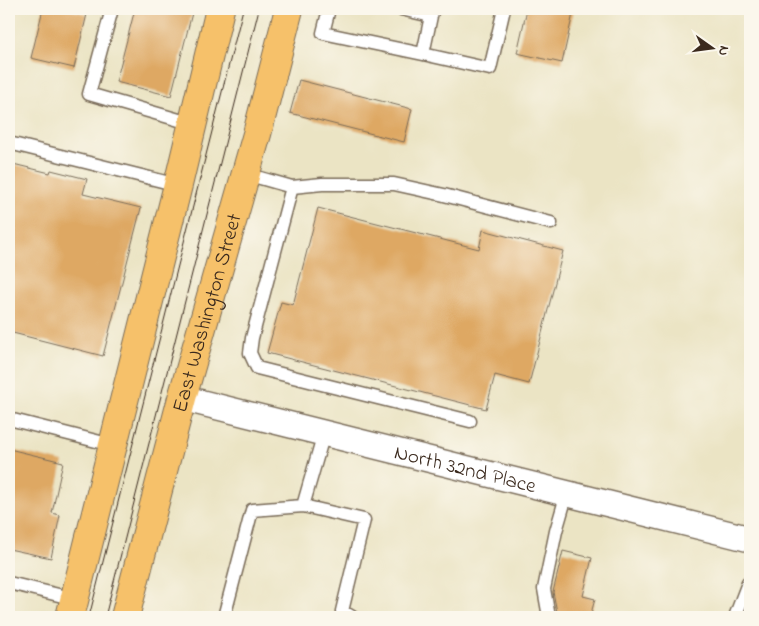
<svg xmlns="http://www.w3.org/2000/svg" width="759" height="626" viewBox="0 0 759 626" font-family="'Indie Flower',sans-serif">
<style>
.building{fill:#dea864}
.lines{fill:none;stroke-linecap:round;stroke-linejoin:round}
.service-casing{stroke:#796b58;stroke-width:15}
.minor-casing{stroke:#796b58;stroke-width:28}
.primary-casing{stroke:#796b58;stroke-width:30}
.service{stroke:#fff;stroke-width:12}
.minor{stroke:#fff;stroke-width:25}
.primary{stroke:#f6c16b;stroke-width:28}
.tram{stroke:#3b2a1e;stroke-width:1}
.labels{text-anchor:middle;stroke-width:4.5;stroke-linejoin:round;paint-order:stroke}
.street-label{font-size:21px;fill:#3b2a1e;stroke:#fbf7ec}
</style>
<rect width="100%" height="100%" fill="#fbf7ec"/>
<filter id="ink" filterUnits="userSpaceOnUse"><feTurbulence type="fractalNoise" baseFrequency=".02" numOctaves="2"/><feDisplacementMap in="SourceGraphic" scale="10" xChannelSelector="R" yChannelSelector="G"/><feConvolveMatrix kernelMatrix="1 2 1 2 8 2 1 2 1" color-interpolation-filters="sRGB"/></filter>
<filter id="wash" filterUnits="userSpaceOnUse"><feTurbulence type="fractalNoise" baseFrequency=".0096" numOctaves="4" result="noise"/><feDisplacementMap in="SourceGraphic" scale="20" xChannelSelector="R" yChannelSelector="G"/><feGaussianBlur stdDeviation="1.12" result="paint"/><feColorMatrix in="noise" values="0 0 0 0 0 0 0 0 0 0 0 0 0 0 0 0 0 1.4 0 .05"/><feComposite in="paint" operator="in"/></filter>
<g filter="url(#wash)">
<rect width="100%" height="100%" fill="#ebe4c4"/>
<g id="blocks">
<path class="building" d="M 43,9 L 66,9 L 87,14 L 74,68 L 31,58 Z
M 135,9 L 193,9 L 171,96 L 116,82 Z
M 527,9 L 574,9 L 562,63 L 517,53 Z
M 299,80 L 412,109 L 404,142 L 290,113 Z
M 9,163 L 50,173 L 51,170 L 87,179 L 83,194 L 141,208 L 103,356 L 9,332 Z
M 318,208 L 479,249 L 483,230 L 563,251 L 529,384 L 495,375 L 486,409 L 267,353 L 281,302 L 293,305 Z
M 9,449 L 63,462 L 52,513 L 60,515 L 51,558 L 9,549 Z
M 563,551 L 592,558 L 583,596 L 595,599 L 590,617 L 558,617 L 553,592 Z"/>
</g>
</g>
<g filter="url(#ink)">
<use href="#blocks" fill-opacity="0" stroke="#796b58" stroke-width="1"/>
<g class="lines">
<defs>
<path id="service" d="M 112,9 L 89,94 L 193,124
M 329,9 L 323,33 L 423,54
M 401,9 L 431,16 L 433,9
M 431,16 L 423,54 L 490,69 L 504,9
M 9,143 L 178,185
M 246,174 L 292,187 L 252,338 L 250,353 L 257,368 L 470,421
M 292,187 L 322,184 L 394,184 L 444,195 L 551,223
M 9,419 L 112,445
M 303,506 L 364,520 L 342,611 L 352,617
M 9,583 L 75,599
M 224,617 L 252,510 L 303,506 L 324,433
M 549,617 L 544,589 L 556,531 L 567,493
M 735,617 L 748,583"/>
<g id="minor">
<path id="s1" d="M 182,398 L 750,539"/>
</g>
<g id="primary">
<path d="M 70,617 L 178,185 L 220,9"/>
<path id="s2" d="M 125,617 L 182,398 L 257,134 L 289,9"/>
</g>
</defs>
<use href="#service" class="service-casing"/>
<use href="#minor" class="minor-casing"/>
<use href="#primary" class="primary-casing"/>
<use href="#service" class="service"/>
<use href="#minor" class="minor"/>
<use href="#primary" class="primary"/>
<path class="tram" d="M 89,617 L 243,9
M 105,617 L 259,9"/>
</g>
</g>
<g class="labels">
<g class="street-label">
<text dy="7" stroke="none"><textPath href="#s2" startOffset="315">East Washington Street</textPath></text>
<text dy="7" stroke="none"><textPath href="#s1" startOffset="292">North 32nd Place</textPath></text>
</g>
</g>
<rect width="759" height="626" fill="none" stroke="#fbf7ec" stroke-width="30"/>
<g transform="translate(712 48) rotate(104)" stroke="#fbf7ec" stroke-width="4" paint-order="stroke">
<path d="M0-4L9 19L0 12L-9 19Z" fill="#3b2a1e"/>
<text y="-8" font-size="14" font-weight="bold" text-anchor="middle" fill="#3b2a1e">N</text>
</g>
</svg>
